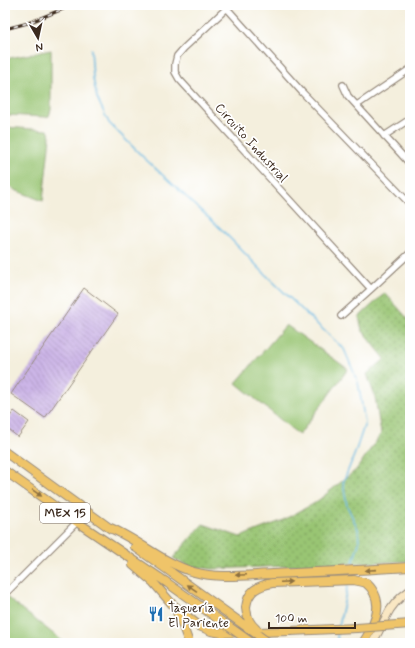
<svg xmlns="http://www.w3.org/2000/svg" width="415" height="648" viewBox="0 0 415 648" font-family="Mynerve,sans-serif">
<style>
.grass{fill:url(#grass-dots);stroke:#6a7848}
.park{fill:#99c573;stroke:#6a7848}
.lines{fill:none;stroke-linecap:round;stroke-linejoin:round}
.stream{stroke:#65b7e1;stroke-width:1.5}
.building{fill:url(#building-back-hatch)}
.minor-casing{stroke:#988c7e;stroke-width:8}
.secondary-casing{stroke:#988c7e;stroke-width:9}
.primary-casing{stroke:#988c7e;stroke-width:10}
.minor{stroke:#fff;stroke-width:5.5}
.secondary{stroke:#f9e7c3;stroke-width:7}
.primary{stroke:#efc469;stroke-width:8}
.rail-casing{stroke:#3b2a1e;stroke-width:3}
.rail{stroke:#fff;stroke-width:1.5;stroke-dasharray:4.5;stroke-linecap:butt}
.primary-bridge-casing{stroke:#988c7e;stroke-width:10;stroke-linecap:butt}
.primary-bridge{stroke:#efc469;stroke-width:8}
.oneway{fill:#8c6f40}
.labels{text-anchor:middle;stroke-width:3.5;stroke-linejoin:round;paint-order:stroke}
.shield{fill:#fff;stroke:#766a62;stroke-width:1}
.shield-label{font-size:12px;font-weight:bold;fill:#3b2a1e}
.street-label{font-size:13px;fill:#3b2a1e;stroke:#fff}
.poi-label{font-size:13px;fill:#3b2a1e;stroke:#fff;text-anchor:start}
</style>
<defs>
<pattern id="grass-dots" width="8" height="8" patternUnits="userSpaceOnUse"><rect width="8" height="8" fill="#99c573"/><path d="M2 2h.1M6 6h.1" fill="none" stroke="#7ea05e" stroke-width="1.8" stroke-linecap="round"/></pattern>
<pattern id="building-back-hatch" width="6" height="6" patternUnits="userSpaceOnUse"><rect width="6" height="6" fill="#ccb5e7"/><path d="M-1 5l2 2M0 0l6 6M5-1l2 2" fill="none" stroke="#a793bb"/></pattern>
</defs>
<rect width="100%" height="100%" fill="#fff"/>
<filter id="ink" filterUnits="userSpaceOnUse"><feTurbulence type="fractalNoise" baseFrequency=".025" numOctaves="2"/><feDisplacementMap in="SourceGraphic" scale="8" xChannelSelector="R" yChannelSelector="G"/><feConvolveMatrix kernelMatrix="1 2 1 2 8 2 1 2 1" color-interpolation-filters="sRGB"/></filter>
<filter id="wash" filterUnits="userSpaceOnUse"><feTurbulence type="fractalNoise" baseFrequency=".012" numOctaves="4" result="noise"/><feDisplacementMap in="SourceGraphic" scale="16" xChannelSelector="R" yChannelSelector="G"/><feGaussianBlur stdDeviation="0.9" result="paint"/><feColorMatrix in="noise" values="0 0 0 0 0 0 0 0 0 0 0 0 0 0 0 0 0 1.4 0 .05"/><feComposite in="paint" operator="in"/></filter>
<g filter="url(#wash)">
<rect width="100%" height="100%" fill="#f4efdd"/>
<path class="grass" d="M 385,293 L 410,321 L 410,561 L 212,569 L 188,566 L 173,558 L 203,524 L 240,537 L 281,521 L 315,503 L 356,470 L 381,434 L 375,397 L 367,374 L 385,359 L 362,330 L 359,317 Z"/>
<path class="park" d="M 51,50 L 51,110 L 49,116 L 45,117 L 5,115 L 5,61 L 10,58 Z
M 5,127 L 47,130 L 49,132 L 50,137 L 43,201 L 15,190 L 5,183 Z
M 286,325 L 348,369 L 299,435 L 236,383 Z
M 5,596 L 65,643 L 5,643 Z"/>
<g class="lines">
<path class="stream" d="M 91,49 L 93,78 L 97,98 L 109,123 L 142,156 L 219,227 L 266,275 L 317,324 L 344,349 L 358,382 L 365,423 L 355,453 L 343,483 L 347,506 L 358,529 L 359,543 L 353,562
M 339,626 L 348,583
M 338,631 L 337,638 L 340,643"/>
</g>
<g id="blocks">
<path class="building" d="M 84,288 L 118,314 L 45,418 L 11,394 Z
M 14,411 L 29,422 L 18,437 L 5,427 L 5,423 Z"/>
</g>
</g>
<g filter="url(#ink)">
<use href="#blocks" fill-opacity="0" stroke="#988c7e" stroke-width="1"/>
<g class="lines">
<defs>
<path id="minor" d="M 224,5 L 302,92 L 410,204
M 227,8 L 184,48 L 177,56 L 175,64 L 175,72 L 179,79 L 371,289 L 341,316
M 343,85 L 348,96 L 410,164
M 357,105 L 410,69
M 384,136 L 410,119
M 371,289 L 410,253
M 5,594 L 77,522"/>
<path id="secondary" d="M 372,643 C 378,635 381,626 386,617 C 391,606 400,597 410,590"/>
<path id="primary" d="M 5,452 L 111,529
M 5,471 L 77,522 L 166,582
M 108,527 C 138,539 162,563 194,572 C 219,579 247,575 273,574 C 319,572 364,570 410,567
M 135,547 L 172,573
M 133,565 L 153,582 L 172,604 L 199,626 L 211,631 L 222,633 L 290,631
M 174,606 L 181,621 L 189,643
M 246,607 C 248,591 257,586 272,583 L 354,580 C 358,581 363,582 366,583 C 370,586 372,589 374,593 C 383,609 372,629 363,643"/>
</defs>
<use href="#minor" class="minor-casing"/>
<use href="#secondary" class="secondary-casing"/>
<use href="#primary" class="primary-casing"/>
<use href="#minor" class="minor"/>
<use href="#secondary" class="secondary"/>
<use href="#primary" class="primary"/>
<defs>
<path id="rail" d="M 5,29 L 28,23 L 73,5"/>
</defs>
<use href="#rail" class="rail-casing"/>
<use href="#rail" class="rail"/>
<defs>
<path id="primary-bridge" d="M 172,573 L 269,643
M 166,582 L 252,643
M 246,607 C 247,618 249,623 257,630
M 290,631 L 357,628 L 410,624"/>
</defs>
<use href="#primary-bridge" class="primary-bridge-casing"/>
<use href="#primary-bridge" class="primary-bridge"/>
</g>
<defs><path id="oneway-solid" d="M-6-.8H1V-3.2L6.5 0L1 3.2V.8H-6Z"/></defs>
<g class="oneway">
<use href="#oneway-solid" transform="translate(37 493) rotate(35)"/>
<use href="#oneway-solid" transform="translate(371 570) rotate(176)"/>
<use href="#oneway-solid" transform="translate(241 575) rotate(178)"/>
<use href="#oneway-solid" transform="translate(286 582) rotate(-3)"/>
<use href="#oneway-solid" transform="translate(192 588) rotate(-145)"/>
</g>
</g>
<defs>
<symbol id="restaurant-bare" viewBox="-9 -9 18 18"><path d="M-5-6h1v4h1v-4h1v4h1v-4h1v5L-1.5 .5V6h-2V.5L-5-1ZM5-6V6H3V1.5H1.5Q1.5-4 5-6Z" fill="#1f6fb2" stroke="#fff" stroke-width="2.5" paint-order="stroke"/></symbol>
</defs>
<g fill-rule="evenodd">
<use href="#restaurant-bare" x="145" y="603" width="22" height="22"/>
</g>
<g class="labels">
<rect class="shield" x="40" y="503" width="50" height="20" rx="3"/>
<g class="shield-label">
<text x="65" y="517">MEX 15</text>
</g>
<g class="street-label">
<text transform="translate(252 142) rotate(48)" y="5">Circuito Industrial</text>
</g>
<g class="poi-label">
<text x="168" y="612">Taquería<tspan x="168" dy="15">El Pariente</tspan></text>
</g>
</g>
<rect width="415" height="648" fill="none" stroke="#fff" stroke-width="20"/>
<g transform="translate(38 38) rotate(171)" stroke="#ffffff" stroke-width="3" paint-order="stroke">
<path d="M0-3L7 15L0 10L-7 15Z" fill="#3b2a1e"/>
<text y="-6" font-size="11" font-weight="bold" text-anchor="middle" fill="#3b2a1e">N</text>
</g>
<path d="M269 622v6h86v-6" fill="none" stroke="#3b2a1e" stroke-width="2"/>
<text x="275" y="622" font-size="12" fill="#3b2a1e" stroke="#ffffff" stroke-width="3" paint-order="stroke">100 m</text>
</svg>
